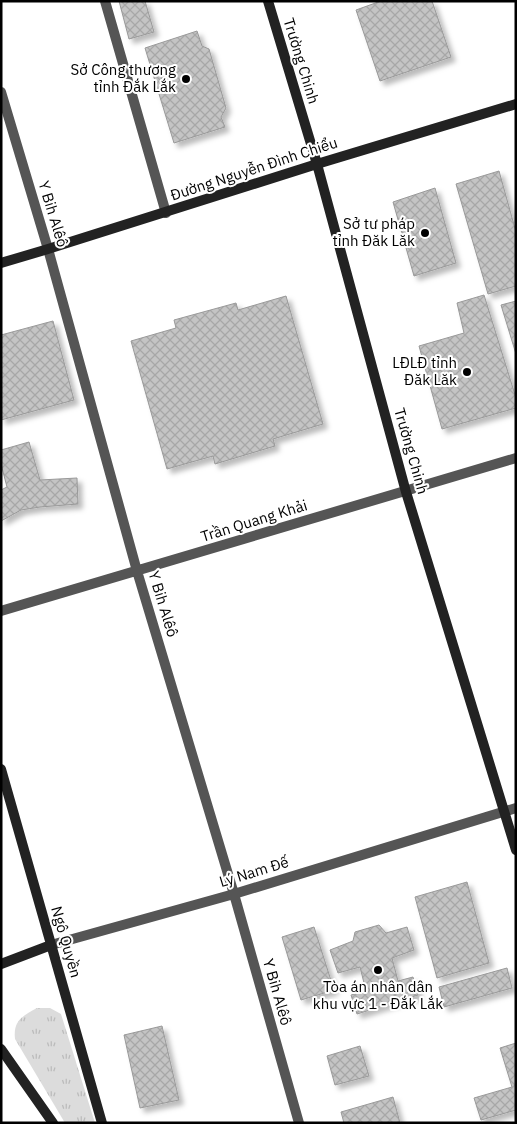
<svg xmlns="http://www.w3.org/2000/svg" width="517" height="1124" viewBox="0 0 517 1124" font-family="'IBM Plex Sans',sans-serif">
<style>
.grass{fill:url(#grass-tufts)}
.building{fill:url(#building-cross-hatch);stroke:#999;filter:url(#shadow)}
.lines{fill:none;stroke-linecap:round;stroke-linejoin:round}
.street{stroke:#555;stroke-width:10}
.secondary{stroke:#222;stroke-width:10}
.poi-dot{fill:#000;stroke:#fff;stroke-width:2}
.labels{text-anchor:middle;stroke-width:4;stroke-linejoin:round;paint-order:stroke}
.street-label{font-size:15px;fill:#000;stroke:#fff}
.poi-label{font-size:15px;fill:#000;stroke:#fff;text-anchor:end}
</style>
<defs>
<pattern id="grass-tufts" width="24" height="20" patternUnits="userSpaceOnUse" patternTransform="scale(1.25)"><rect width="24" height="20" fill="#dcdcdc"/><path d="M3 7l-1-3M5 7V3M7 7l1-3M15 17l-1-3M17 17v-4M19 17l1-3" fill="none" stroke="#bbb"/></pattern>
<pattern id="building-cross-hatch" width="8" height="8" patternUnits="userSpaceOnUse" patternTransform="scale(1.25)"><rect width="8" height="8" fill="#c4c4c4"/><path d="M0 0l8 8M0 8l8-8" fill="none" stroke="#a7a7a7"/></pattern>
<filter id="shadow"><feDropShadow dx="4.5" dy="4.5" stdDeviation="2.5" flood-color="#0004"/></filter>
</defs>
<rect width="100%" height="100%" fill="#fff"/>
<path class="grass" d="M 37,1008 L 50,1008 L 61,1014 L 95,1123 L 65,1123 L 15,1039 C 13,1021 22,1016 37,1008 Z"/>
<path class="building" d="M 119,1 L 145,1 L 154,32 L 129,39 Z
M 381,1 L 432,1 L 451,57 L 380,81 L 356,10 Z
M 197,31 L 202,46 L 209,49 L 226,108 L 221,117 L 225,127 L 174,143 L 145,48 Z
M 499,171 L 516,232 L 516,286 L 488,294 L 456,184 Z
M 435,188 L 456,263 L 414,276 L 393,202 Z
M 484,295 L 516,398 L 516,408 L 442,429 L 419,346 L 464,333 L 457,303 Z
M 286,296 L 323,424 L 273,439 L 275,446 L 215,464 L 213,456 L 167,469 L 131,341 L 176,328 L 174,320 L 236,303 L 238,310 Z
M 516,301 L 516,354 L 501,305 Z
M 53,321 L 74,400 L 1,420 L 1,335 Z
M 29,442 L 40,480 L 77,478 L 78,504 L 40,507 L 21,510 L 1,521 L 1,490 L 7,487 L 1,464 L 1,450 Z
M 467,882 L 489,963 L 437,978 L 415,897 Z
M 379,925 L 386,933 L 407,927 L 414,950 L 392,958 L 398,981 L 413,977 L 418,995 L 357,1014 L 351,995 L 366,991 L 360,967 L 338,973 L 330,950 L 353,941 L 355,932 Z
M 314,927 L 334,990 L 301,1000 L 282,937 Z
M 507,968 L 512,988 L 444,1007 L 439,987 Z
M 162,1026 L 179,1100 L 140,1108 L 124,1035 Z
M 516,1043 L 516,1110 L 481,1120 L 474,1098 L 512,1087 L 500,1048 Z
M 360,1046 L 369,1076 L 335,1085 L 327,1056 Z
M 393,1097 L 400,1123 L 344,1123 L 341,1112 Z"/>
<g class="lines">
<path class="street" d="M 105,1 L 166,213
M 1,92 L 48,249 L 137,571 L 234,894 L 299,1123
M 1,611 L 516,458
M 51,945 L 234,894 L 516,808"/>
<path class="secondary" d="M 268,1 L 317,164 L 406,492 L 516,850
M 1,263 L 48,249 L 317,164 L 516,104
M 1,769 L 102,1123
M 1,964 L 51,945
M 1,1049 L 53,1123"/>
</g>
<g class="poi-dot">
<circle cx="186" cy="79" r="5"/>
<circle cx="425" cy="233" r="5"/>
<circle cx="467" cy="372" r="5"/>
<circle cx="378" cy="970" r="5"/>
</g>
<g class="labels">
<g class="street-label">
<text transform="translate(301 61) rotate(73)" y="5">Trường Chinh</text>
<text transform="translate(254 169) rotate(-18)" y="5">Đường Nguyễn Đình Chiểu</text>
<text transform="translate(53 214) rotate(73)" y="5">Y Bih Alêô</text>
<text transform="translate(411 451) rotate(74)" y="5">Trường Chinh</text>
<text transform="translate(254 521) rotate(-17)" y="5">Trần Quang Khải</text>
<text transform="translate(163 604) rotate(73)" y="5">Y Bih Alêô</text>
<text transform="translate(254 872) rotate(-17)" y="5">Lý Nam Đế</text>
<text transform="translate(66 942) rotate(74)" y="5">Ngô Quyền</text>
<text transform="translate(277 992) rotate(74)" y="5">Y Bih Alêô</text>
</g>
<g class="poi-label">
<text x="176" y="75">Sở Công thương<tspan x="176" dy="17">tỉnh Đắk Lắk</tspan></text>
<text x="415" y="229">Sở tư pháp<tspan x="415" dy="17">tỉnh Đăk Lăk</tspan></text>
<text x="457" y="368">LĐLĐ tỉnh<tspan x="457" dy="17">Đăk Lăk</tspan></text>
<text x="378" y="992" text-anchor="middle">Tòa án nhân dân<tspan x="378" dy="17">khu vực 1 - Đắk Lắk</tspan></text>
</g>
</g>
<rect width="517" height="1124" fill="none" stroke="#000000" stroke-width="5"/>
</svg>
